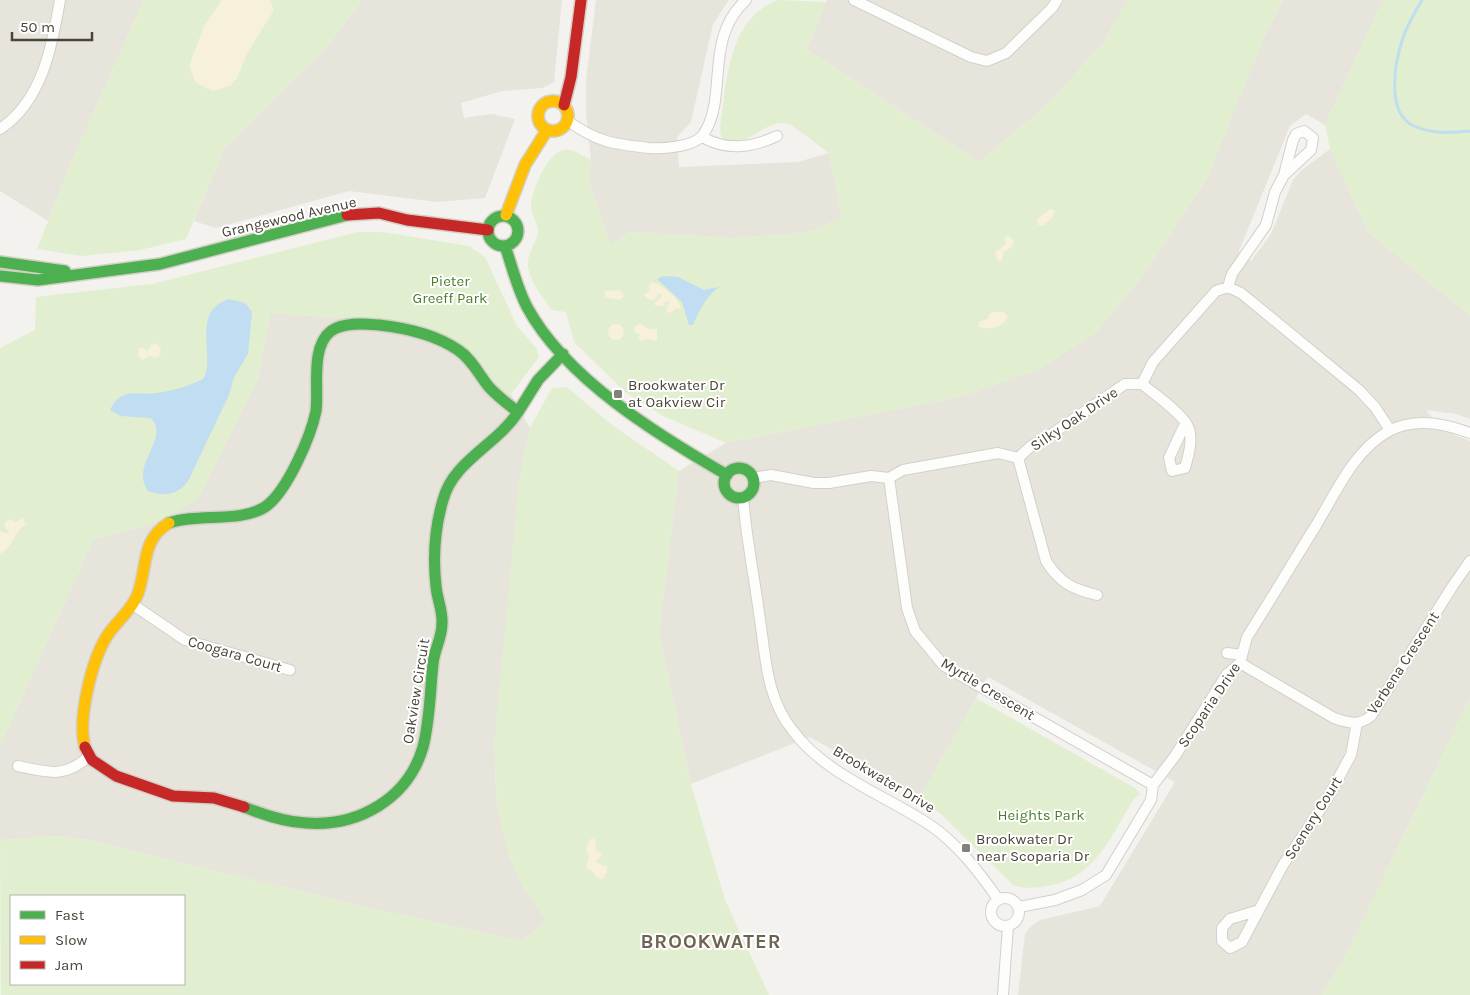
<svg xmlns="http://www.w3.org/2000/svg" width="1470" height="995" viewBox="0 0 1470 995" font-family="Karla,sans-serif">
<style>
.residential{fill:#e7e4dc}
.green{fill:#e1eecf;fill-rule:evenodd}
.sand{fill:#f7f0da}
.water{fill:#c0ddf1}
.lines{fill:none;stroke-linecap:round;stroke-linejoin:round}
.stream{stroke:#c0ddf1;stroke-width:3}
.street-casing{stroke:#d2d0cb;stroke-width:12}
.fast-casing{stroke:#d3cfc5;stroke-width:14}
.slow-casing{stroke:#d3cfc5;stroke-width:14}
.jam-casing{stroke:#d3cfc5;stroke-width:14}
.street{stroke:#fdfdfc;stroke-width:10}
.fast{stroke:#4caf50;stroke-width:11}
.slow{stroke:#ffc107;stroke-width:11}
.jam{stroke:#c62828;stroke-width:11}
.poi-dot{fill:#868178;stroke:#fff;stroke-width:2}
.labels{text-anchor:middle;stroke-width:4;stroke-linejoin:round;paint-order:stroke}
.street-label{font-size:15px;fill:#4b4439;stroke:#fff}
.park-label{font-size:15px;fill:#4a7f2a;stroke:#fff}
.poi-label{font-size:15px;fill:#4b4439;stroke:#fff;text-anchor:start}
.district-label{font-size:20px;font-weight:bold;letter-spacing:1px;fill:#6e6250;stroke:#fff}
</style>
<rect width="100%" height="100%" fill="#f4f2ee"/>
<path class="residential" d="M 0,0 L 144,0 L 76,151 L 48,221 L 0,191 Z
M 362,0 L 562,0 L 554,82 L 542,88 L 502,91 L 461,103 L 464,118 L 491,114 L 515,119 L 485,198 L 437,202 L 349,191 L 216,228 L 194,221 L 224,149 L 325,49 Z
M 596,0 L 729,0 L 713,24 L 691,122 L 677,137 L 679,167 L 798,162 L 829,153 L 842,218 L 805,233 L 732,238 L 629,232 L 611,246 L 589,183 L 591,160 L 586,113 L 586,80 Z
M 827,0 L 1127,0 L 1104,42 L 1048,104 L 979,162 L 807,49 Z
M 1283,0 L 1383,0 L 1325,125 L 1306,114 L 1290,126 L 1239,251 L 1251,261 L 1271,234 L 1293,180 L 1302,170 L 1330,149 L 1368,232 L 1470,316 L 1470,419 L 1456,414 L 1426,410 L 1442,430 L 1470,441 L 1470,698 L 1342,963 L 1321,995 L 1018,995 L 1025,934 L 1029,928 L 1040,920 L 1100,906 L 1175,782 L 988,677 L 919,799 L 810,737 L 691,784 L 659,633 L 679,471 L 726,443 L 964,396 L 1039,369 L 1095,333 L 1145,273 L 1206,180 L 1265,35 Z
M 270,313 L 383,321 L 418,327 L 503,393 L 511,394 L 530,428 L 519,480 L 495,769 L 497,805 L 509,856 L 524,889 L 547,920 L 522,941 L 357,905 L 88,840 L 56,836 L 0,840 L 0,746 L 93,540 L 157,522 L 258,379 Z"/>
<path class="green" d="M 144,0 L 362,0 L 325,49 L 224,149 L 186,239 L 140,250 L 82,256 L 37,249 L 76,151 Z
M 778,0 L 826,2 L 807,49 L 979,162 L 1048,104 L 1104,42 L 1127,0 L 1283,0 L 1265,35 L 1206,180 L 1145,273 L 1095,333 L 1039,369 L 964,396 L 726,443 L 663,416 L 625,392 L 574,342 L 566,312 L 552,310 C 543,297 530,282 528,267 C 526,253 538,243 538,230 C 538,223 532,216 531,208 C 530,194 547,153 563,150 C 573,148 583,156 591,160 L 589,183 L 611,245 L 629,232 L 732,238 L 805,233 L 842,218 L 829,153 L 790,124 C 764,117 747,153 721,137 L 720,128 C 727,82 727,19 778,0 Z
M 1383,0 L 1470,0 L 1470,316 L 1368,232 L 1330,149 L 1325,125 Z
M 358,232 L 382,232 L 469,246 L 485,257 L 517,326 L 537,349 L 539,357 L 511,394 L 503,393 L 467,350 L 383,321 L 270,313 L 258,379 L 198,499 L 157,522 L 93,540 L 0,746 L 0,348 L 35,330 L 36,297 L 152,284 Z
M 567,387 L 612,425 L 679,471 L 659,633 L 691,784 L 725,900 L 769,995 L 1,995 L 0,840 L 56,836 L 88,840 L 357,905 L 522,941 L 547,920 L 524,889 L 509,856 L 497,806 L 494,744 L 519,480 L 530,428 L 552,388 ZM 11,896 L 184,896 L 184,984 L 11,984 Z
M 976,698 L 1135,788 L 1140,794 L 1133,800 C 1111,837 1094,879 1047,886 C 1035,888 1025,889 1013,885 L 941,814 L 919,799 Z
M 1470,698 L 1470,995 L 1321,995 L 1342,963 Z"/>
<path class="sand" d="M 222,0 L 270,0 L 274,10 L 247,54 L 237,78 L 230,86 L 213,91 L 196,83 L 189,66 L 204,26 Z
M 1050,209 L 1055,211 L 1053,217 L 1043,226 L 1038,225 L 1037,219 Z
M 1009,236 L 1014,241 L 1012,247 L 1004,252 L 1002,261 L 998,261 L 995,252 L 1006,244 L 1004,237 Z
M 652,282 C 662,285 679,297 681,309 L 676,308 L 669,314 L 666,310 L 669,302 L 665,301 L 664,306 L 656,306 L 654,304 L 662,296 L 659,293 L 654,300 L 647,299 L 644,295 L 649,291 L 649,285 Z
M 620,290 L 624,296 L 620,300 L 605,297 L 605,291 Z
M 993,312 L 1004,312 L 1008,317 C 1003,328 989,330 978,327 L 979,322 L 988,319 L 989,314 Z
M608 332a8 8 0 1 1 16 0a8 8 0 1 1-16 0Z
M 640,324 L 649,329 L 657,329 L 657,341 L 648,339 L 640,341 L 638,337 L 641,334 L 635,333 L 634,327 Z
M 153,343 L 158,345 L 161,350 L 159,357 L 155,358 L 149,356 L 142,360 L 138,356 L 139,349 L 143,348 L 147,351 Z
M 23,518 L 26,524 C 14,531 14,547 0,554 L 0,531 L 8,533 L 9,531 L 5,528 L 5,522 L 11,519 L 16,522 Z
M 590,839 L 595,839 L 596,850 L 603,854 L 595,862 L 607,867 L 607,872 L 603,879 L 597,878 L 594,873 L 586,867 L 589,858 L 586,848 Z"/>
<path class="water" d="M 663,276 L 678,277 L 704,290 L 720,287 C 707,294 699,311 693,325 L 689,325 L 682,302 L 657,279 Z
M 229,299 L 245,303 L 252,312 L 248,354 L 234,377 L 229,395 L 188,481 C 178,495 163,497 148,491 C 129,464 171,439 151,418 L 121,416 L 110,410 C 122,386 137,396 157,393 C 172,391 190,386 203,379 C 217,358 189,312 229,299 Z"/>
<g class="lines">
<path class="stream" d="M 1422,0 C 1415,12 1407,25 1403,38 C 1395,61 1385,113 1414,126 C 1432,134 1450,133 1470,131"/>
<defs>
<path id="street" d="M 854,0 L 971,57 L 987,61 L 1006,53 L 1052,8 L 1057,0
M 568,121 C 597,142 613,144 649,148 C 662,149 694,147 703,135 C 729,97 703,39 746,0
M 0,129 C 42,101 52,47 60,0
M 702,137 C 727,151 751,148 777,136
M 1228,287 L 1232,274 L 1266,225 L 1275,192 L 1284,175 L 1293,140 L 1296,134 L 1304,131 L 1313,138 L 1311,150 L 1284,175
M 1142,384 C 1154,394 1185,415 1189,429 C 1193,441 1188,457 1185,468 L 1172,471 L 1169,458 L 1185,424
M 1018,458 L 1046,561 C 1060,583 1072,589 1097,595
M 753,478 L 771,475 L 814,483 L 829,483 L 871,476 L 889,478 L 903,470 L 998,453 L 1018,458 L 1031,446 L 1046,438 L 1125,384 L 1142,384 L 1153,362 L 1216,291 L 1228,287 L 1241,293 L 1359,390 L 1375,407 L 1390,430
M 889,478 L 907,608 L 915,631 L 944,666 L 1153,785
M 743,497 C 746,537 754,575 759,613 C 766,656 765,696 793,731 C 826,775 885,795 930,825 C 958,844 979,872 998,899
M 132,604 L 185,640 L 290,670
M 1227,653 L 1242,655
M 1240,663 L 1334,718 C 1348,723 1359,726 1371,716 L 1452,587 L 1470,561
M 18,766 C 46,772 64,779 88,757
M991 912a14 14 0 1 1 28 0a14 14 0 1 1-28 0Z
M 1019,907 L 1055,900 L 1082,890 L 1106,875 L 1151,800 L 1153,785 L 1175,756 L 1227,674 L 1240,663 L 1247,637 C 1270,601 1292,564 1315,527 C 1336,493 1353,451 1389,431 C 1415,417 1444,423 1470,433
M 1259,910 L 1230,919 L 1222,928 L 1222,941 L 1230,948 L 1242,942 L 1283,865 L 1326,801 L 1351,755 L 1357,723
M 1003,995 L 1008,926"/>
<path id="fast" d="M488 231a15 15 0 1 1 30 0a15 15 0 1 1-30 0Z
M 505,246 C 512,266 517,288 527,307 C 566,379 658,435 727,475
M 0,262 L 65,271
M 0,276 L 38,280 L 160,264 L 347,215
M724 483a15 15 0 1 1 30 0a15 15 0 1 1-30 0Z
M 169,523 C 198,513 240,523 265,507 C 287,492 311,436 316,411 C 319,388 310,347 331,331 C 344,322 365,324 379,325 C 406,328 435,334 458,350 C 472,359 479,375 489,387 C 498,397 508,404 518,412 L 538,380 L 563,354
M 244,807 C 264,815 285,822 306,823 C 358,827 408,799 423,747 C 430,720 430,692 433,664 C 434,650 442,638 442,624 C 443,611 437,599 436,586 C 433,559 435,527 443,500 C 453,461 497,445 518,412"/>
<path id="slow" d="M538 116a15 15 0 1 1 30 0a15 15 0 1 1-30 0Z
M 506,215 L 525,165 L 547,130
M 85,747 C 77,719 92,660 107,636 C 116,622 130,612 137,596 C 148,569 140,540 169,523"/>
<path id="jam" d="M 564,105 L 571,77 L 581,0
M 347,215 L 379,213 L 407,220 L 488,230
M 85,747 L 92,760 L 116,776 L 173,796 L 214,798 L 244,807"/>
</defs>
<use href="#street" class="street-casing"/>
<use href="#fast" class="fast-casing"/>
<use href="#slow" class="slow-casing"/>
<use href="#jam" class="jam-casing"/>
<use href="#street" class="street"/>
<use href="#fast" class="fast"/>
<use href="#slow" class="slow"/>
<use href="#jam" class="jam"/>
</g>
<g class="poi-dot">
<rect x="613" y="389" width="10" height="10" rx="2.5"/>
<rect x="961" y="843" width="10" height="10" rx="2.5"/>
</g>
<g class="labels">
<g class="street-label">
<text transform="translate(289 217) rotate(-13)" y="5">Grangewood Avenue</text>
<text transform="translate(1074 419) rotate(-34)" y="5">Silky Oak Drive</text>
<text transform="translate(235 654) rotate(16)" y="5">Coogara Court</text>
<text transform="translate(1403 663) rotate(-57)" y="5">Verbena Crescent</text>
<text transform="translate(988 689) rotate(31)" y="5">Myrtle Crescent</text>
<text transform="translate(416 691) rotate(-81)" y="5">Oakview Circuit</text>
<text transform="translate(1209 705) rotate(-56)" y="5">Scoparia Drive</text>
<text transform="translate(884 779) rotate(31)" y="5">Brookwater Drive</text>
<text transform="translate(1313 818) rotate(-58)" y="5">Scenery Court</text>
</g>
<g class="park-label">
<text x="450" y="286">Pieter<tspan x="450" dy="17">Greeff Park</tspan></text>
<text x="1041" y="820">Heights Park</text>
</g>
<g class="poi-label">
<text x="628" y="390">Brookwater Dr<tspan x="628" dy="17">at Oakview Cir</tspan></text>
<text x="976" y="844">Brookwater Dr<tspan x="976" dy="17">near Scoparia Dr</tspan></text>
</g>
<g class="district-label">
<text x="711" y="948">BROOKWATER</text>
</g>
</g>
<rect x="10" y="895" width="175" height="90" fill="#ffffff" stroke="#b7b4b0"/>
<rect x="20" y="911" width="25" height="8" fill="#4caf50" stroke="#b7b4b0"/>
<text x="55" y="920" font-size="15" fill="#4b4439">Fast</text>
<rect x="20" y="936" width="25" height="8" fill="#ffc107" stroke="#b7b4b0"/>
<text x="55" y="945" font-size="15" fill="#4b4439">Slow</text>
<rect x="20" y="961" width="25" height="8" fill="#c62828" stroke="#b7b4b0"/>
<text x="55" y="970" font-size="15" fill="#4b4439">Jam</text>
<path d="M12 32v8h80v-8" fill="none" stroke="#4b4439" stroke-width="2.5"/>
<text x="20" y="32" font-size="15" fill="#4b4439" stroke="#ffffff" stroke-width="4" paint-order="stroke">50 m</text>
</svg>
